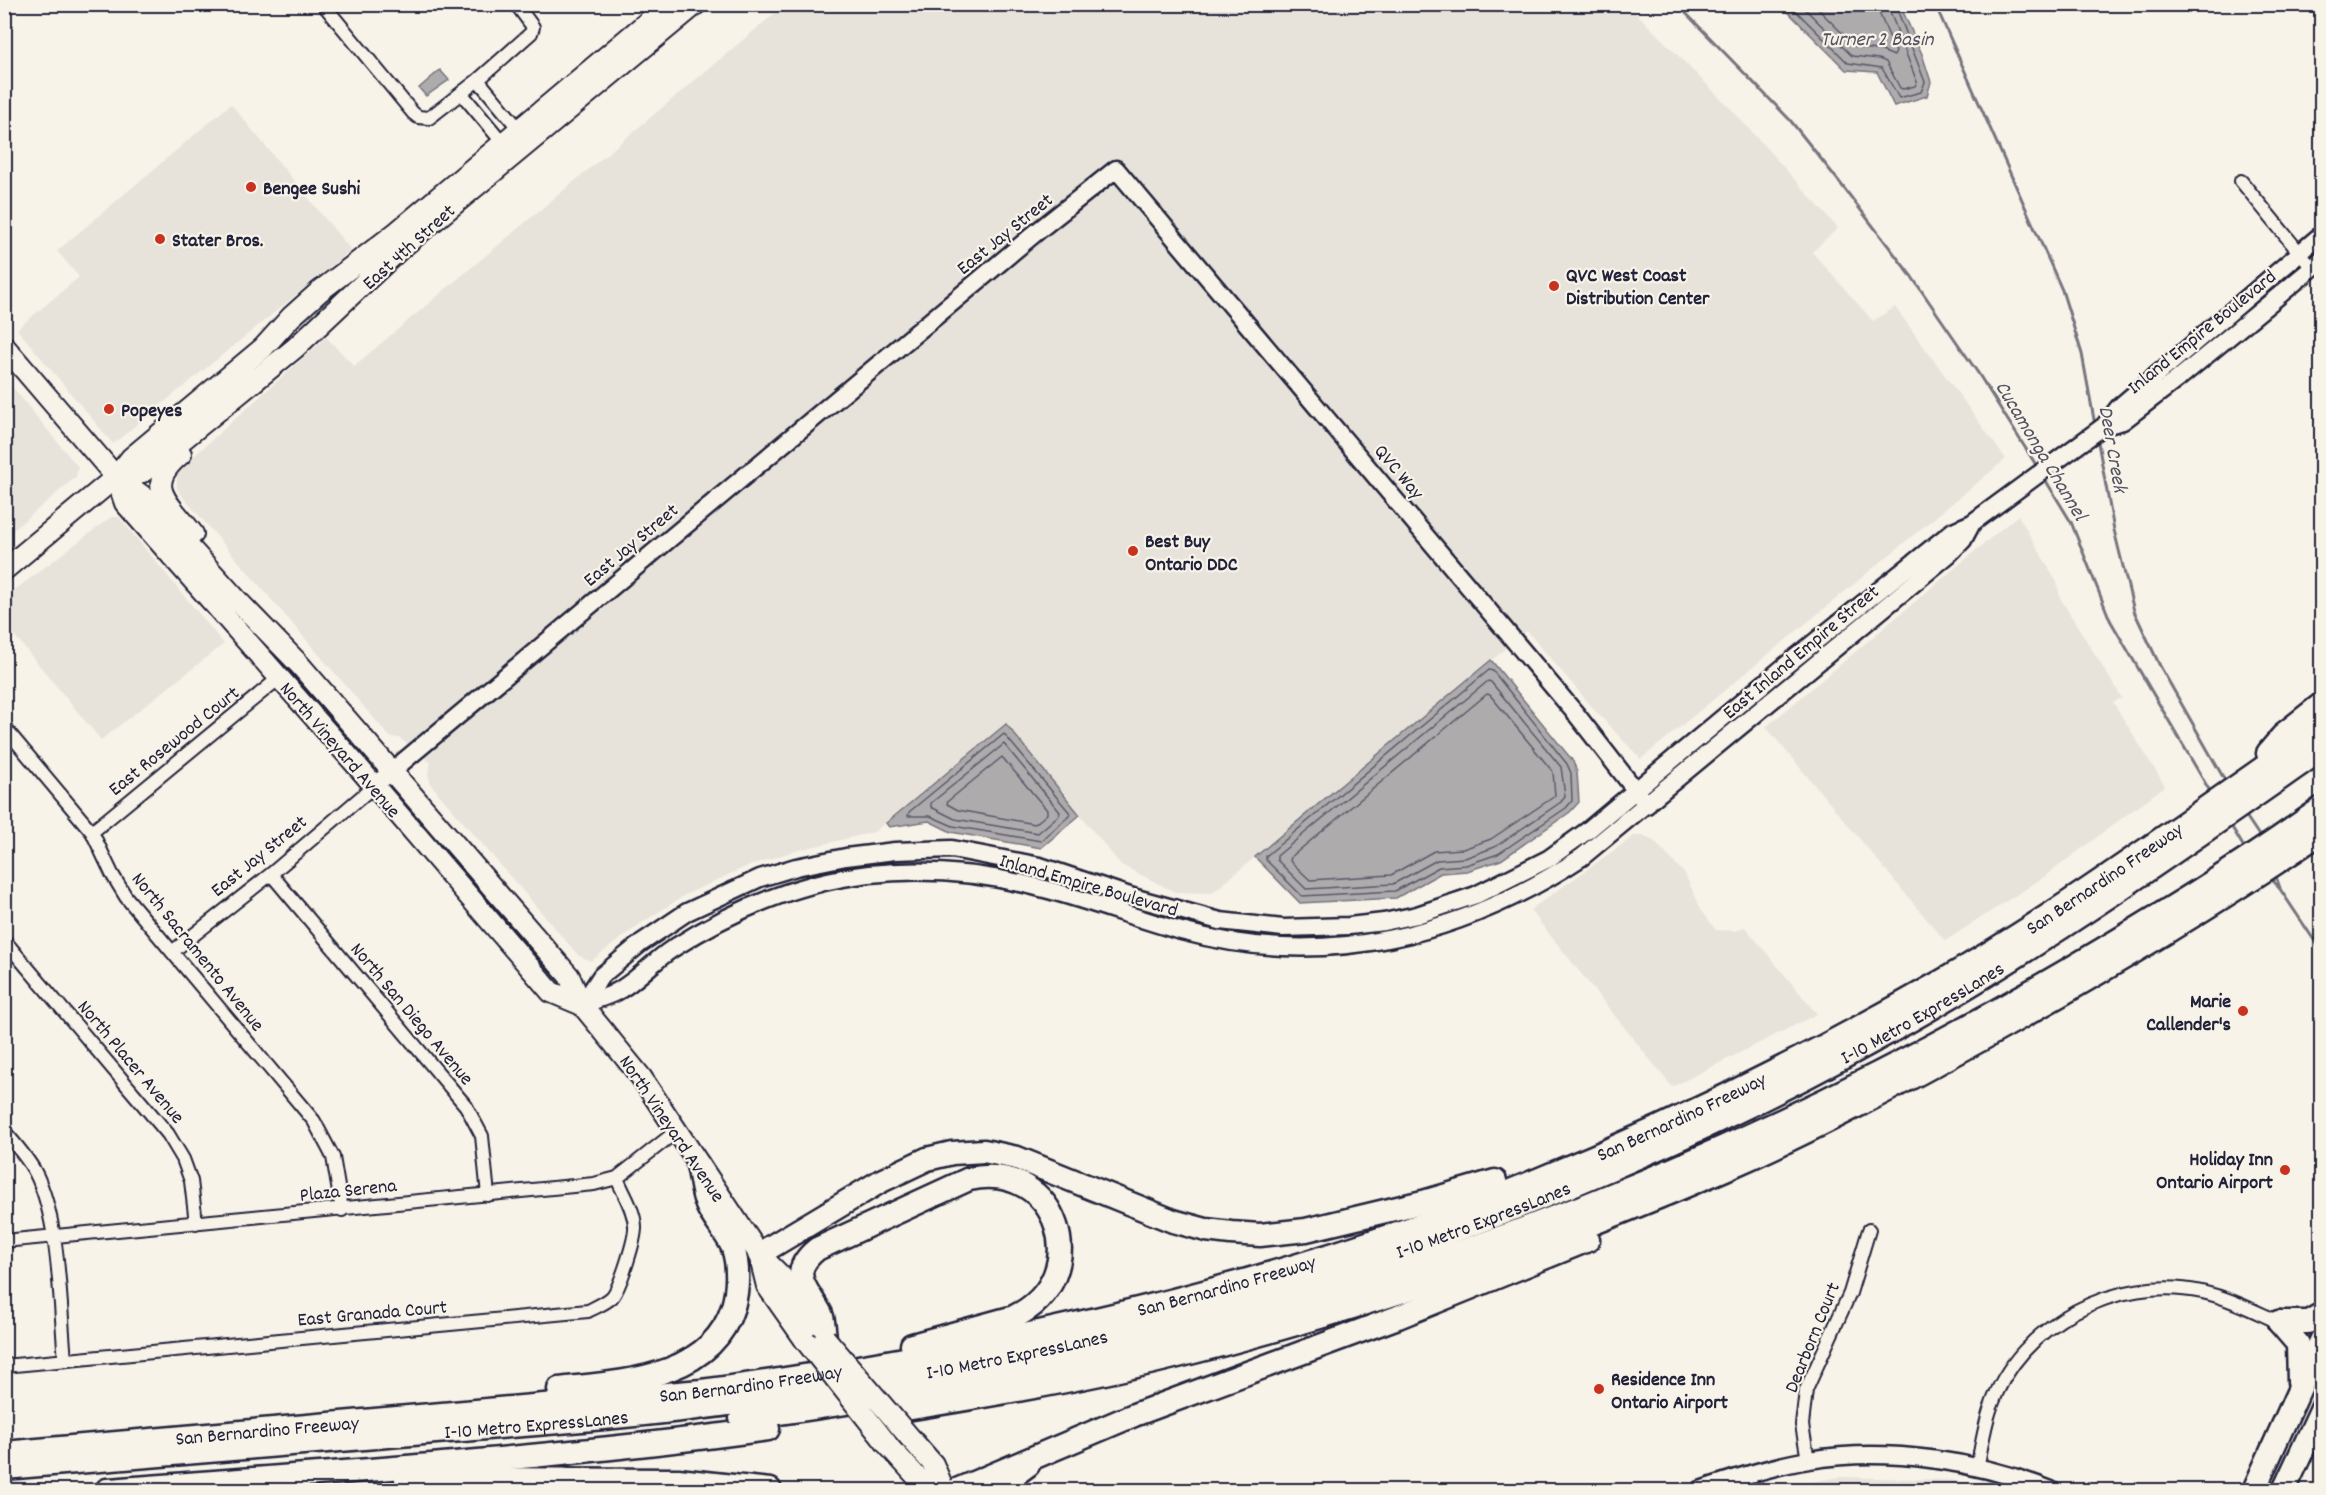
<svg xmlns="http://www.w3.org/2000/svg" width="2326" height="1495" viewBox="0 0 2326 1495" font-family="Dekko,sans-serif">
<style>
.built{fill:#e7e3db}
.water{fill:#aeabad;stroke:#76747f;stroke-width:1.5}
.lines{fill:none;stroke-linecap:round;stroke-linejoin:round}
.shore{stroke:#5a5969;stroke-width:1.5}
.stream{stroke:#76747f;stroke-width:3}
.street-casing{stroke:#22223b;stroke-width:16}
.secondary-casing{stroke:#22223b;stroke-width:21}
.primary-casing{stroke:#22223b;stroke-width:24}
.highway-casing{stroke:#22223b;stroke-width:27}
.street{stroke:#f7f3e8;stroke-width:12}
.secondary{stroke:#f7f3e8;stroke-width:16}
.primary{stroke:#f7f3e8;stroke-width:20}
.highway{stroke:#f7f3e8;stroke-width:22}
.primary-bridge-casing{stroke:#22223b;stroke-width:24;stroke-linecap:butt}
.primary-bridge{stroke:#f7f3e8;stroke-width:20}
.poi-dot{fill:#c8321e;stroke:#f7f3e8;stroke-width:2}
.labels{text-anchor:middle;stroke-width:4.5;stroke-linejoin:round;paint-order:stroke}
.poi-label{font-size:20px;font-weight:bold;fill:#22223b;stroke:#f7f3e8;text-anchor:start}
.street-label{font-size:20px;fill:#22223b;stroke:#f7f3e8}
.water-label{font-size:21px;font-style:italic;fill:#535263;stroke:#f7f3e8}
</style>
<rect width="100%" height="100%" fill="#f7f3e8"/>
<filter id="ink" filterUnits="userSpaceOnUse"><feTurbulence type="fractalNoise" baseFrequency=".0167" numOctaves="2"/><feDisplacementMap in="SourceGraphic" scale="12" xChannelSelector="R" yChannelSelector="G"/><feConvolveMatrix kernelMatrix="1 2 1 2 8 2 1 2 1" color-interpolation-filters="sRGB"/></filter>
<g filter="url(#ink)">
<path class="built" d="M 786,4 L 1628,5 L 1733,111 L 1838,228 L 1812,252 L 1873,321 L 1895,307 L 2006,459 L 1641,759 L 1599,715 L 1527,631 L 1212,893 L 1175,892 L 1121,865 L 1005,724 L 874,832 L 791,852 L 743,868 L 687,894 L 640,924 L 591,961 L 579,956 L 431,785 L 428,774 L 431,763 L 400,738 L 390,737 L 183,497 L 177,489 L 177,479 L 179,470 L 185,464 L 326,337 L 354,366 Z
M 231,104 L 351,250 L 113,444 L 17,329 L 79,277 L 57,251 Z
M 5,378 L 78,467 L 76,477 L 5,537 Z
M 2018,515 L 2057,582 L 2060,598 L 2122,698 L 2113,702 L 2165,786 L 2041,879 L 1945,941 L 1766,727 Z
M 111,517 L 119,517 L 224,644 L 101,740 L 5,624 L 4,598 Z
M 1634,836 L 1643,836 L 1654,841 L 1685,874 L 1702,911 L 1716,930 L 1735,931 L 1745,927 L 1817,1014 L 1672,1087 L 1530,910 Z
M 1840,1477 L 1951,1480 L 1998,1490 L 1767,1490 Z"/>
<path class="water" d="M 1781,5 L 1900,5 L 1922,54 L 1931,82 L 1927,96 L 1894,106 L 1877,72 L 1846,70 Z
M 440,70 L 449,80 L 426,96 L 419,88 Z
M 1491,660 L 1573,761 L 1577,772 L 1579,802 L 1570,812 L 1501,860 L 1467,871 L 1441,873 L 1396,898 L 1300,903 L 1255,857 Z
M 1006,724 L 1080,815 L 1041,848 L 951,832 L 929,821 L 889,827 L 886,823 Z"/>
<g class="lines">
<path class="shore" d="M 1789,4 L 1848,63 L 1882,68 L 1899,98 L 1921,92 L 1925,82 L 1895,4
M 1800,4 L 1852,56 L 1879,59 L 1886,62 L 1900,88 L 1903,89 L 1915,86 L 1917,82 L 1887,4
M 1813,4 L 1856,47 L 1882,51 L 1894,56 L 1896,52 L 1880,15 L 1878,4
M 1489,670 L 1493,671 L 1567,764 L 1571,773 L 1572,801 L 1566,808 L 1498,854 L 1466,865 L 1439,867 L 1395,891 L 1302,896 L 1266,860 L 1266,856 Z
M 1488,681 L 1491,682 L 1561,767 L 1565,796 L 1561,802 L 1495,847 L 1465,858 L 1437,860 L 1393,884 L 1306,889 L 1277,860 L 1277,856 Z
M 1487,694 L 1490,695 L 1553,772 L 1555,796 L 1491,839 L 1463,849 L 1434,851 L 1391,875 L 1310,880 L 1290,861 L 1291,857 Z
M 1004,734 L 1070,813 L 1069,816 L 1041,841 L 953,826 L 930,816 L 908,816 L 909,812 Z
M 1004,744 L 1060,812 L 1059,815 L 1038,833 L 955,819 L 931,807 L 931,803 Z
M 1002,757 L 1047,810 L 1047,814 L 1035,824 L 958,810 L 947,804 L 948,801 Z"/>
<path class="stream" d="M 1677,4 L 1790,120 L 1837,179 L 1912,277 L 1978,373 L 2038,468
M 1935,4 L 2062,290 L 2082,354 L 2095,425
M 2097,437 L 2114,530 L 2134,611 L 2160,666 L 2227,784
M 2043,476 L 2071,522 L 2110,620 L 2211,793
M 2244,813 L 2262,840
M 2230,824 L 2245,849
M 2275,874 L 2280,888
M 2269,877 L 2280,889 L 2322,952"/>
<defs>
<path id="street" d="M 323,4 L 413,113 L 418,117 L 429,118 L 478,80 L 531,33 L 533,27 L 516,4
M 478,80 L 519,129
M 462,94 L 503,143
M 2241,181 L 2312,268
M 4,727 L 92,832 L 112,874 L 126,897 L 314,1121 L 333,1157 L 342,1210
M 92,832 L 279,678
M 271,874 L 466,1106 L 482,1136 L 488,1195
M 4,940 L 168,1134 L 183,1159 L 191,1181 L 196,1223
M 172,952 L 271,874 L 374,786
M 4,1131 C 15,1144 27,1157 35,1172 C 60,1220 60,1306 65,1360
M 4,1241 L 594,1184 L 617,1178 L 678,1130
M 4,1366 L 588,1311 C 596,1307 606,1303 612,1297 C 620,1288 636,1238 635,1226 C 634,1209 623,1193 617,1178
M 1808,1460 L 1802,1425 L 1806,1390 L 1850,1293 L 1869,1230
M 1977,1469 C 1981,1449 1984,1427 1991,1407 C 2019,1323 2118,1274 2202,1292 C 2229,1298 2254,1311 2279,1322"/>
<path id="secondary" d="M 2104,426 L 2123,421 L 2179,378 L 2322,260
M 374,786 L 1039,230 L 1116,169 L 1576,714 L 1647,805
M 582,1005 L 601,976 L 641,943 L 687,912 L 760,878 L 796,867 L 846,857 L 895,851 L 952,849 L 1040,866 L 1136,898 L 1220,921 L 1283,928 L 1349,926 L 1384,922 L 1417,915 L 1476,895 L 1548,859 L 1587,831 L 1785,666 L 1953,531 L 1972,523 L 2104,426 L 2119,407 L 2322,234
M 582,1005 C 592,1001 603,998 612,994 C 634,984 652,962 672,949 C 731,911 799,882 869,874 C 924,868 980,873 1033,886 C 1083,898 1131,917 1181,931 C 1324,970 1461,937 1582,857 L 1948,555 L 1963,540 L 1972,523
M 1700,1490 C 1735,1478 1772,1466 1809,1460 C 1889,1447 1977,1461 2051,1490"/>
<path id="primary" d="M 4,346 L 116,477 L 144,497 L 238,601 L 299,664 L 569,976 L 582,1005 L 641,1077 L 759,1254 L 781,1276 L 820,1331
M 181,454 C 141,487 170,503 193,534
M 116,477 L 143,472 L 295,348 L 400,249 L 696,4
M 116,477 L 125,503 L 359,768 L 551,992 L 582,1005
M 4,570 L 116,477 L 131,458 L 263,348 L 291,317 L 320,291 L 397,232 L 669,4
M 759,1254 L 767,1286 L 805,1340
M 912,1440 L 933,1464 L 944,1490
M 887,1444 L 917,1477 L 938,1490"/>
<g id="highway">
<path d="M 2268,753 L 2285,733 L 2322,704"/>
<path d="M 759,1254 L 881,1181 L 927,1159 L 952,1153 L 984,1151 L 1017,1158 L 1173,1221 L 1206,1230 L 1231,1233 L 1260,1235 L 1306,1230 L 1423,1202 L 1495,1181"/>
<path d="M 2279,1322 L 2298,1344 L 2299,1382"/>
<path d="M 2279,1322 L 2308,1322 L 2322,1314"/>
<path d="M 825,1338 C 824,1330 824,1321 821,1314 C 808,1289 786,1274 817,1249 L 969,1179 C 1058,1159 1097,1277 1014,1317 L 912,1345"/>
<path d="M 559,1389 C 621,1382 711,1379 733,1307 C 738,1289 739,1266 733,1248 C 727,1233 713,1220 707,1205 C 702,1193 701,1177 698,1165"/>
<path d="M 875,1414 C 974,1398 1073,1382 1170,1358 C 1359,1311 1545,1247 1723,1170 C 1815,1130 1904,1082 1991,1034 C 2104,971 2215,905 2322,832"/>
<path d="M 741,1418 C 801,1411 860,1401 920,1391 C 1331,1320 1707,1181 2068,970 C 2154,919 2240,867 2322,808"/>
<path id="s1" d="M 4,1453 L 701,1391 C 775,1382 848,1369 921,1356 C 1128,1317 1333,1264 1528,1184 C 1671,1126 1810,1057 1944,980 C 2075,904 2197,813 2322,727"/>
<path id="s2" d="M 4,1468 C 132,1457 260,1446 388,1436 C 491,1427 594,1421 697,1408 C 792,1397 885,1380 979,1362 C 1092,1340 1206,1314 1316,1279 C 1528,1210 1736,1122 1928,1010 C 2064,931 2193,839 2322,749"/>
<path d="M 406,1479 L 678,1480 L 770,1490"/>
<path d="M 107,1490 C 327,1473 549,1459 768,1429"/>
<path d="M 957,1490 L 1134,1415 L 1398,1317 L 1588,1240"/>
<path d="M 1004,1490 L 1013,1476 L 1028,1465"/>
<path d="M 2254,1490 L 2322,1339"/>
<path d="M 2284,1490 L 2322,1408"/>
</g>
</defs>
<use href="#street" class="street-casing"/>
<use href="#secondary" class="secondary-casing"/>
<use href="#primary" class="primary-casing"/>
<use href="#highway" class="highway-casing"/>
<use href="#street" class="street"/>
<use href="#secondary" class="secondary"/>
<use href="#primary" class="primary"/>
<use href="#highway" class="highway"/>
<defs>
<path id="primary-bridge" d="M 825,1338 L 912,1440
M 805,1340 L 887,1444"/>
</defs>
<use href="#primary-bridge" class="primary-bridge-casing"/>
<use href="#primary-bridge" class="primary-bridge"/>
</g>
</g>
<g class="poi-dot">
<circle cx="251" cy="187" r="6"/>
<circle cx="160" cy="239" r="6"/>
<circle cx="1554" cy="286" r="6"/>
<circle cx="109" cy="409" r="6"/>
<circle cx="1133" cy="551" r="6"/>
<circle cx="2243" cy="1011" r="6"/>
<circle cx="2285" cy="1170" r="6"/>
<circle cx="1599" cy="1389" r="6"/>
</g>
<g class="labels">
<g class="poi-label">
<text x="263" y="194">Bengee Sushi</text>
<text x="172" y="246">Stater Bros.</text>
<text x="1566" y="281">QVC West Coast<tspan x="1566" dy="23">Distribution Center</tspan></text>
<text x="121" y="416">Popeyes</text>
<text x="1145" y="547">Best Buy<tspan x="1145" dy="23">Ontario DDC</tspan></text>
<text x="2231" y="1007" text-anchor="end">Marie<tspan x="2231" dy="23">Callender's</tspan></text>
<text x="2273" y="1165" text-anchor="end">Holiday Inn<tspan x="2273" dy="23">Ontario Airport</tspan></text>
<text x="1611" y="1385">Residence Inn<tspan x="1611" dy="23">Ontario Airport</tspan></text>
</g>
<g class="street-label">
<text transform="translate(1004 233) rotate(-39)" y="7">East Jay Street</text>
<text transform="translate(408 246) rotate(-42)" y="7">East 4th Street</text>
<text transform="translate(2201 331) rotate(-39)" y="7">Inland Empire Boulevard</text>
<text transform="translate(1400 471) rotate(50)" y="7">QVC Way</text>
<text transform="translate(630 544) rotate(-40)" y="7">East Jay Street</text>
<text transform="translate(1800 651) rotate(-40)" y="7">East Inland Empire Street</text>
<text transform="translate(173 740) rotate(-39)" y="7">East Rosewood Court</text>
<text transform="translate(341 749) rotate(49)" y="7">North Vineyard Avenue</text>
<text transform="translate(258 855) rotate(-39)" y="7">East Jay Street</text>
<text dy="7" stroke="none"><textPath href="#s1" startOffset="2208">San Bernardino Freeway</textPath></text>
<text transform="translate(1089 884) rotate(16)" y="7">Inland Empire Boulevard</text>
<text transform="translate(199 951) rotate(51)" y="7">North Sacramento Avenue</text>
<text dy="7" stroke="none"><textPath href="#s2" startOffset="1992">I-10 Metro ExpressLanes</textPath></text>
<text transform="translate(413 1013) rotate(50)" y="7">North San Diego Avenue</text>
<text transform="translate(132 1061) rotate(50)" y="7">North Placer Avenue</text>
<text dy="7" stroke="none"><textPath href="#s1" startOffset="1722">San Bernardino Freeway</textPath></text>
<text transform="translate(673 1128) rotate(56)" y="7">North Vineyard Avenue</text>
<text transform="translate(348 1189) rotate(-6)" y="7">Plaza Serena</text>
<text dy="7" stroke="none"><textPath href="#s2" startOffset="1506">I-10 Metro ExpressLanes</textPath></text>
<text dy="7" stroke="none"><textPath href="#s1" startOffset="1236">San Bernardino Freeway</textPath></text>
<text transform="translate(372 1312) rotate(-5)" y="7">East Granada Court</text>
<text transform="translate(1811 1337) rotate(-68)" y="7">Dearborn Court</text>
<text dy="7" stroke="none"><textPath href="#s2" startOffset="1020">I-10 Metro ExpressLanes</textPath></text>
<text dy="7" stroke="none"><textPath href="#s1" startOffset="750">San Bernardino Freeway</textPath></text>
<text dy="7" stroke="none"><textPath href="#s2" startOffset="534">I-10 Metro ExpressLanes</textPath></text>
<text dy="7" stroke="none"><textPath href="#s1" startOffset="264">San Bernardino Freeway</textPath></text>
</g>
<g class="water-label">
<text x="1877" y="45">Turner 2 Basin</text>
<text transform="translate(2114 449) rotate(80)" y="7">Deer Creek</text>
<text transform="translate(2042 450) rotate(59)" y="7">Cucamonga Channel</text>
</g>
</g>
<rect width="2326" height="1495" fill="none" stroke="#f7f3e8" stroke-width="24"/>
<rect x="12" y="12" width="2302" height="1471" fill="none" stroke="#22223b" stroke-width="2" filter="url(#ink)"/>
</svg>
